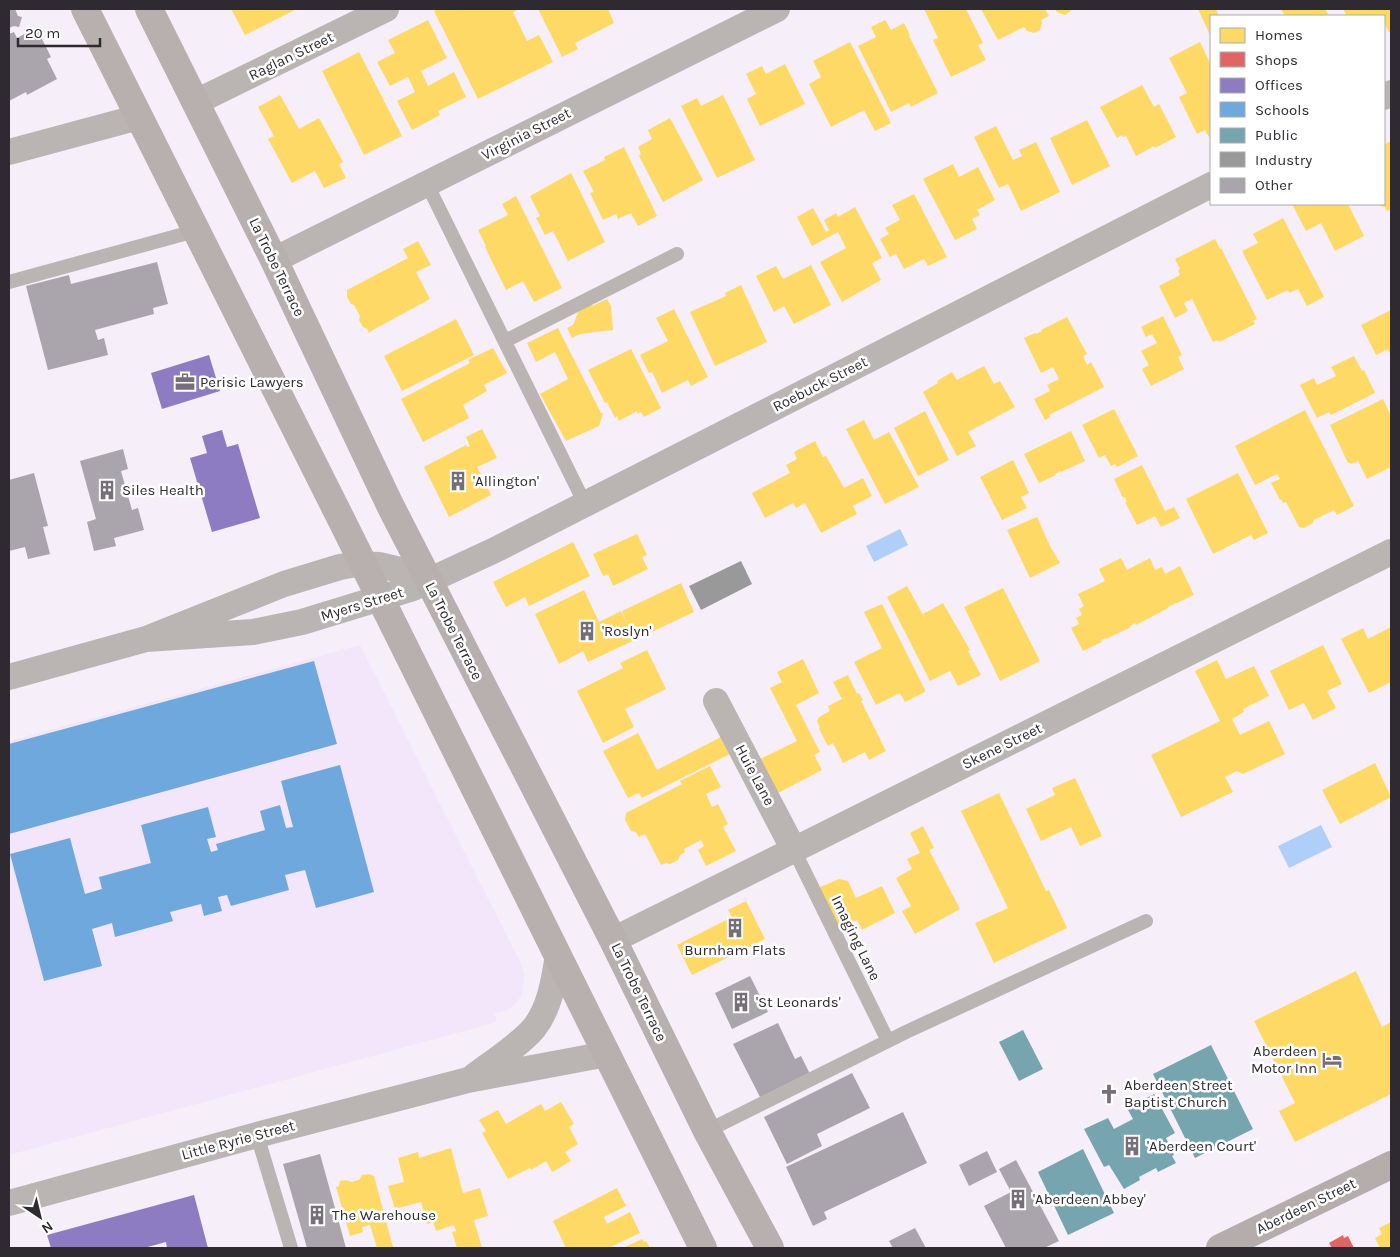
<svg xmlns="http://www.w3.org/2000/svg" width="1400" height="1257" viewBox="0 0 1400 1257" font-family="Karla,sans-serif">
<style>
.built{fill:#f3e6fa}
.water{fill:#afcff8}
.homes{fill:#ffd966}
.shops{fill:#e06666}
.offices{fill:#8e7cc3}
.schools{fill:#6fa8dc}
.public{fill:#76a5af}
.industry{fill:#999}
.building{fill:#aaa4ad}
.lines{fill:none;stroke-linecap:round;stroke-linejoin:round}
.service{stroke:#bab5b2;stroke-width:14}
.minor{stroke:#bab5b2;stroke-width:26}
.primary{stroke:#b5adab;stroke-width:28}
.trunk{stroke:#b8b0ae;stroke-width:28}
.labels{text-anchor:middle;stroke-width:5;stroke-linejoin:round;paint-order:stroke}
.street-label{font-size:15px;fill:#2f2a32;stroke:#fff}
.poi-label{font-size:15px;fill:#2f2a32;stroke:#fff;text-anchor:start}
</style>
<rect width="100%" height="100%" fill="#f6eef9"/>
<path class="built" d="M 360,645 L 521,964 L 524,972 L 524,979 L 521,996 L 515,1005 L 506,1011 L 494,1013 L 497,1022 L 9,1155 L 9,741 Z"/>
<path class="water" d="M 900,529 L 908,545 L 874,562 L 866,546 Z
M 1321,825 L 1332,847 L 1289,868 L 1278,846 Z"/>
<path class="homes" d="M 231,9 L 297,9 L 245,35 Z
M 438,9 L 520,9 L 513,12 L 527,41 L 539,35 L 553,62 L 478,99 L 434,11 Z
M 538,9 L 608,9 L 614,23 L 575,43 L 578,49 L 562,57 Z
M 924,9 L 966,9 L 983,43 L 978,45 L 986,60 L 951,77 L 933,40 L 938,38 Z
M 981,9 L 1045,9 L 1049,16 L 1041,20 L 1042,23 L 1040,30 L 1034,33 L 1027,31 L 1024,27 L 998,40 Z
M 1055,9 L 1073,9 L 1065,15 L 1057,12 Z
M 1198,9 L 1216,9 L 1219,16 L 1211,16 L 1211,37 Z
M 1281,9 L 1325,9 L 1329,16 L 1285,16 Z
M 1343,9 L 1391,9 L 1391,32 L 1389,32 L 1385,25 L 1384,26 L 1384,16 L 1347,16 Z
M 428,20 L 447,58 L 421,71 L 428,86 L 454,72 L 466,97 L 438,111 L 440,115 L 412,130 L 397,101 L 415,92 L 408,77 L 390,86 L 377,62 L 395,53 L 388,40 Z
M 885,20 L 891,30 L 904,23 L 910,35 L 909,36 L 938,93 L 911,107 L 909,103 L 891,112 L 858,46 L 876,37 L 871,27 Z
M 850,42 L 891,123 L 875,131 L 864,110 L 831,127 L 809,84 L 821,77 L 813,61 Z
M 1200,42 L 1211,65 L 1211,136 L 1209,137 L 1205,130 L 1197,134 L 1179,97 L 1187,93 L 1169,58 Z
M 359,52 L 402,136 L 364,155 L 322,71 Z
M 785,64 L 805,104 L 760,126 L 747,99 L 756,94 L 746,74 L 762,66 L 766,74 Z
M 1142,85 L 1154,107 L 1159,104 L 1176,137 L 1155,148 L 1154,146 L 1136,156 L 1126,136 L 1123,137 L 1122,135 L 1117,138 L 1100,107 Z
M 280,95 L 299,129 L 319,118 L 343,162 L 339,164 L 346,178 L 324,188 L 315,171 L 292,183 L 268,139 L 274,136 L 258,107 Z
M 723,95 L 755,160 L 717,178 L 681,106 L 697,98 L 701,106 Z
M 670,118 L 703,180 L 663,202 L 639,156 L 641,154 L 638,147 L 652,139 L 648,130 Z
M 1087,120 L 1110,166 L 1072,185 L 1050,138 Z
M 996,126 L 1013,160 L 1022,156 L 1019,150 L 1036,142 L 1060,192 L 1021,211 L 1008,184 L 999,188 L 974,137 Z
M 1391,141 L 1391,209 L 1387,211 L 1384,206 L 1382,207 L 1380,204 L 1384,204 L 1384,145 Z
M 624,147 L 657,216 L 638,226 L 631,213 L 618,219 L 616,214 L 603,220 L 590,193 L 594,192 L 583,171 L 605,160 L 604,157 Z
M 953,164 L 959,177 L 978,167 L 995,200 L 977,210 L 980,215 L 972,219 L 977,229 L 955,240 L 923,179 Z
M 571,173 L 605,242 L 568,261 L 553,231 L 545,235 L 536,218 L 540,216 L 530,196 Z
M 914,194 L 947,257 L 928,266 L 924,259 L 904,269 L 896,254 L 890,257 L 880,239 L 889,234 L 885,228 L 900,220 L 892,205 Z
M 516,196 L 562,288 L 534,302 L 523,281 L 506,290 L 485,247 L 486,246 L 478,230 L 508,215 L 502,204 Z
M 1292,204 L 1348,204 L 1364,236 L 1335,251 L 1321,223 L 1306,231 Z
M 855,207 L 882,258 L 872,263 L 881,280 L 842,302 L 820,262 L 846,248 L 838,232 L 812,246 L 797,217 L 813,208 L 826,232 L 829,230 L 824,220 L 836,213 L 838,217 Z
M 1283,218 L 1324,297 L 1307,306 L 1298,289 L 1289,293 L 1288,290 L 1267,300 L 1242,251 L 1258,243 L 1253,234 Z
M 1215,239 L 1220,249 L 1221,248 L 1257,319 L 1253,321 L 1255,324 L 1219,342 L 1218,340 L 1213,342 L 1192,299 L 1184,303 L 1188,311 L 1175,318 L 1159,286 L 1180,275 L 1178,270 L 1180,269 L 1175,259 Z
M 418,241 L 431,265 L 416,272 L 430,299 L 373,330 L 369,333 L 367,329 L 363,327 L 359,320 L 360,316 L 354,305 L 351,304 L 347,297 L 347,290 L 408,258 L 403,249 Z
M 811,265 L 831,305 L 794,324 L 784,306 L 774,312 L 756,276 L 776,266 L 783,279 Z
M 741,285 L 767,342 L 715,366 L 690,312 L 726,296 L 725,293 Z
M 607,299 L 611,306 L 613,330 L 580,334 L 572,338 L 567,328 L 573,325 L 579,310 L 591,303 L 592,306 Z
M 674,309 L 708,377 L 691,386 L 688,380 L 662,393 L 652,372 L 649,373 L 640,355 L 668,341 L 656,318 Z
M 1391,310 L 1391,356 L 1388,349 L 1376,355 L 1361,325 Z
M 1163,316 L 1182,355 L 1178,357 L 1184,369 L 1151,386 L 1142,369 L 1149,365 L 1141,351 L 1157,343 L 1152,334 L 1146,337 L 1141,327 Z
M 1067,317 L 1087,354 L 1083,356 L 1087,365 L 1091,362 L 1104,387 L 1049,415 L 1050,417 L 1045,420 L 1034,399 L 1050,391 L 1047,385 L 1059,379 L 1053,367 L 1041,373 L 1024,338 L 1035,333 L 1036,334 L 1042,331 L 1041,330 Z
M 456,319 L 474,355 L 402,391 L 384,356 Z
M 558,328 L 601,413 L 603,413 L 599,426 L 566,441 L 540,394 L 568,379 L 555,352 L 536,362 L 527,343 Z
M 493,348 L 507,373 L 484,385 L 487,391 L 463,405 L 469,418 L 423,442 L 401,399 L 470,363 L 468,360 Z
M 631,349 L 661,408 L 644,417 L 641,412 L 638,414 L 637,411 L 619,421 L 617,416 L 615,418 L 607,402 L 605,403 L 588,370 Z
M 1354,356 L 1362,371 L 1364,370 L 1375,393 L 1331,415 L 1329,412 L 1317,418 L 1300,385 L 1314,378 L 1317,385 L 1336,376 L 1331,367 Z
M 984,366 L 994,384 L 1000,381 L 1015,407 L 968,432 L 976,446 L 957,456 L 923,392 L 938,383 L 937,381 L 952,372 L 957,380 Z
M 1383,399 L 1391,416 L 1391,467 L 1367,479 L 1358,461 L 1351,464 L 1350,463 L 1348,463 L 1330,425 Z
M 1114,409 L 1138,456 L 1117,467 L 1115,464 L 1111,466 L 1105,455 L 1099,458 L 1082,425 Z
M 1305,410 L 1354,506 L 1337,515 L 1334,510 L 1314,520 L 1313,523 L 1304,528 L 1299,527 L 1286,502 L 1283,503 L 1281,499 L 1280,500 L 1271,483 L 1280,479 L 1277,474 L 1255,485 L 1235,446 Z
M 925,411 L 949,460 L 918,476 L 894,428 Z
M 864,420 L 874,440 L 889,432 L 919,487 L 885,504 L 846,429 Z
M 482,429 L 497,458 L 477,467 L 491,495 L 449,517 L 424,467 L 466,445 L 467,447 L 470,446 L 466,437 Z
M 1071,431 L 1085,461 L 1061,472 L 1060,471 L 1055,474 L 1056,475 L 1039,483 L 1024,454 Z
M 815,441 L 823,457 L 826,456 L 844,488 L 863,478 L 872,496 L 853,506 L 857,514 L 821,533 L 805,503 L 796,508 L 793,503 L 765,518 L 752,493 L 790,473 L 786,465 L 797,459 L 794,452 Z
M 1013,460 L 1029,493 L 1021,497 L 1027,508 L 1002,520 L 980,477 Z
M 1142,465 L 1165,511 L 1174,507 L 1180,518 L 1161,527 L 1155,516 L 1137,525 L 1125,502 L 1127,502 L 1125,497 L 1123,498 L 1114,479 Z
M 1238,473 L 1268,533 L 1254,540 L 1251,535 L 1213,554 L 1186,499 Z
M 1037,517 L 1050,546 L 1060,563 L 1030,578 L 1007,530 Z
M 637,534 L 647,555 L 642,557 L 648,569 L 613,586 L 608,574 L 603,576 L 593,554 Z
M 573,542 L 590,576 L 529,606 L 525,597 L 506,607 L 493,582 Z
M 1121,558 L 1127,570 L 1150,558 L 1155,570 L 1162,567 L 1165,574 L 1180,566 L 1194,595 L 1168,607 L 1168,608 L 1136,625 L 1135,623 L 1130,626 L 1131,627 L 1106,639 L 1106,638 L 1101,640 L 1102,642 L 1083,651 L 1071,628 L 1079,624 L 1076,618 L 1082,615 L 1079,609 L 1084,606 L 1078,594 L 1105,581 L 1099,569 Z
M 681,583 L 694,612 L 588,662 L 583,651 L 559,664 L 535,614 L 584,590 L 599,622 L 621,611 L 627,624 L 622,611 Z
M 907,586 L 927,622 L 923,614 L 943,603 L 970,650 L 968,651 L 981,675 L 958,686 L 950,671 L 930,681 L 887,597 Z
M 1003,588 L 1040,661 L 1000,681 L 964,607 Z
M 882,604 L 925,690 L 925,692 L 905,702 L 900,693 L 876,705 L 854,662 L 882,648 L 864,612 Z
M 1391,627 L 1391,682 L 1369,693 L 1341,639 L 1363,628 L 1368,639 Z
M 1323,645 L 1342,684 L 1327,691 L 1336,708 L 1313,720 L 1304,703 L 1289,710 L 1270,671 Z
M 647,650 L 666,689 L 625,709 L 634,727 L 603,743 L 577,691 L 623,668 L 620,663 Z
M 803,659 L 819,693 L 796,705 L 820,752 L 814,755 L 822,770 L 776,794 L 756,761 L 797,741 L 770,688 L 782,682 L 777,672 Z
M 1217,660 L 1226,679 L 1254,666 L 1269,696 L 1243,709 L 1244,712 L 1232,719 L 1240,735 L 1269,721 L 1285,754 L 1243,774 L 1237,771 L 1225,777 L 1233,792 L 1181,817 L 1151,755 L 1220,721 L 1195,671 Z
M 848,675 L 857,694 L 859,693 L 863,700 L 861,701 L 886,751 L 869,760 L 865,752 L 843,763 L 833,743 L 828,746 L 819,729 L 820,728 L 817,721 L 819,717 L 830,711 L 828,706 L 842,699 L 833,682 Z
M 638,733 L 657,770 L 723,736 L 732,753 L 642,798 L 639,793 L 628,798 L 603,751 Z
M 1375,763 L 1391,797 L 1340,824 L 1322,790 Z
M 710,766 L 721,787 L 706,794 L 712,807 L 718,804 L 728,824 L 723,827 L 736,851 L 706,866 L 698,850 L 704,846 L 701,840 L 684,849 L 685,852 L 680,855 L 678,860 L 670,864 L 666,863 L 661,865 L 645,834 L 639,837 L 636,832 L 631,831 L 625,820 L 626,813 L 682,784 L 680,781 Z
M 1075,778 L 1102,836 L 1080,846 L 1071,827 L 1041,841 L 1026,809 L 1055,795 L 1052,788 Z
M 999,793 L 1046,891 L 1049,890 L 1067,928 L 994,963 L 975,923 L 1008,908 L 961,811 Z
M 923,826 L 934,848 L 929,850 L 960,909 L 915,934 L 902,911 L 911,906 L 896,878 L 912,869 L 907,859 L 920,853 L 910,833 Z
M 839,879 L 848,881 L 856,898 L 882,886 L 895,913 L 862,930 L 857,920 L 838,929 L 818,888 Z
M 746,901 L 765,939 L 692,975 L 677,945 L 732,917 L 728,910 Z
M 1356,971 L 1382,1027 L 1391,1022 L 1391,1094 L 1295,1142 L 1279,1111 L 1295,1103 L 1254,1021 Z
M 561,1102 L 574,1124 L 569,1127 L 578,1144 L 565,1152 L 571,1161 L 552,1172 L 546,1161 L 531,1170 L 530,1168 L 508,1179 L 482,1133 L 486,1131 L 479,1120 L 498,1110 L 506,1124 L 541,1104 L 545,1111 Z
M 451,1148 L 463,1193 L 480,1188 L 488,1216 L 474,1220 L 482,1248 L 457,1248 L 452,1232 L 456,1231 L 454,1225 L 436,1231 L 433,1222 L 427,1224 L 421,1202 L 395,1209 L 388,1186 L 404,1182 L 398,1158 L 418,1152 L 419,1158 Z
M 369,1174 L 374,1176 L 393,1247 L 377,1248 L 370,1225 L 362,1227 L 363,1232 L 350,1236 L 336,1187 L 339,1186 L 340,1181 L 346,1180 L 351,1182 L 359,1180 L 362,1175 Z
M 617,1188 L 626,1206 L 604,1217 L 607,1224 L 630,1212 L 640,1233 L 609,1248 L 566,1248 L 553,1221 Z
M 1391,1222 L 1391,1248 L 1380,1248 L 1375,1238 L 1382,1234 L 1379,1228 Z
M 642,1239 L 644,1242 L 646,1241 L 650,1248 L 623,1248 Z"/>
<path class="shops" d="M 1343,1235 L 1344,1238 L 1348,1236 L 1354,1248 L 1332,1248 L 1329,1243 Z"/>
<path class="offices" d="M 209,355 L 220,391 L 162,409 L 151,373 Z
M 222,430 L 227,447 L 238,444 L 260,518 L 212,532 L 190,458 L 207,453 L 202,436 Z
M 194,1195 L 208,1248 L 167,1248 L 166,1242 L 144,1248 L 51,1248 L 47,1235 Z"/>
<path class="schools" d="M 314,661 L 337,744 L 9,834 L 9,744 Z
M 340,765 L 374,892 L 316,908 L 305,870 L 285,875 L 289,890 L 231,906 L 227,895 L 218,897 L 222,911 L 204,916 L 201,904 L 170,912 L 173,921 L 115,937 L 112,923 L 92,929 L 102,966 L 44,981 L 10,854 L 70,838 L 85,894 L 102,889 L 99,877 L 151,863 L 141,825 L 208,807 L 216,837 L 207,839 L 211,852 L 218,850 L 216,844 L 265,830 L 260,811 L 280,805 L 286,828 L 293,827 L 281,781 Z"/>
<path class="public" d="M 1023,1030 L 1043,1069 L 1019,1081 L 999,1042 Z
M 1211,1045 L 1253,1129 L 1195,1158 L 1153,1074 Z
M 1154,1094 L 1175,1133 L 1166,1138 L 1174,1155 L 1172,1156 L 1176,1163 L 1158,1172 L 1156,1168 L 1139,1177 L 1140,1180 L 1124,1189 L 1109,1165 L 1104,1167 L 1084,1129 L 1108,1118 L 1114,1129 L 1133,1119 L 1127,1108 Z
M 1083,1149 L 1114,1213 L 1068,1235 L 1038,1172 Z"/>
<path class="industry" d="M 741,561 L 752,584 L 701,610 L 689,586 Z"/>
<path class="building" d="M 9,9 L 15,9 L 18,16 L 22,17 L 19,27 L 14,26 L 9,28 Z
M 30,28 L 41,32 L 40,35 L 51,57 L 47,59 L 57,79 L 27,95 L 26,92 L 9,101 L 9,34 L 14,32 L 17,38 L 28,32 Z
M 157,262 L 168,304 L 153,308 L 154,314 L 95,330 L 98,340 L 104,338 L 108,355 L 48,370 L 26,286 L 69,275 L 71,284 Z
M 123,449 L 128,469 L 121,471 L 132,510 L 138,508 L 144,530 L 114,538 L 116,546 L 94,551 L 87,522 L 96,519 L 80,461 Z
M 34,473 L 48,526 L 43,527 L 50,554 L 28,559 L 25,547 L 9,551 L 9,480 Z
M 750,976 L 768,1012 L 732,1029 L 715,993 Z
M 778,1023 L 795,1059 L 801,1056 L 810,1074 L 761,1099 L 733,1044 Z
M 852,1073 L 870,1108 L 817,1134 L 822,1146 L 787,1164 L 764,1117 Z
M 903,1112 L 927,1163 L 824,1212 L 827,1219 L 813,1226 L 786,1167 Z
M 987,1151 L 997,1172 L 969,1186 L 959,1165 Z
M 320,1154 L 346,1248 L 307,1248 L 283,1164 Z
M 1016,1160 L 1059,1241 L 1044,1248 L 1006,1248 L 984,1206 L 1011,1192 L 999,1169 Z
M 915,1228 L 926,1248 L 893,1248 L 889,1241 Z"/>
<g class="lines">
<path class="service" d="M 427,184 L 585,504
M 9,282 L 195,231
M 505,341 L 677,254
M 794,850 L 888,1041
M 707,1131 L 906,1032 L 1146,921
M 257,1135 L 291,1248"/>
<path class="minor" d="M 1384,97 L 1391,93
M 196,102 L 386,9
M 9,152 L 139,117
M 274,260 L 777,9
M 146,639 L 253,632 L 302,622 L 413,588 L 495,550 L 1211,185
M 9,677 L 146,639 L 284,584 L 340,567 L 357,564 L 379,565 L 408,572 L 429,582
M 716,701 L 794,850
M 613,940 L 1391,552
M 473,1077 C 490,1064 521,1044 534,1028 C 550,1008 554,980 558,955
M 9,1203 L 257,1135 L 468,1080 L 607,1054"/>
<path class="primary" d="M 1220,1248 L 1391,1165"/>
<path class="trunk" d="M 85,9 L 343,523 L 703,1248
M 149,9 L 274,260 L 390,505 L 613,940 L 707,1131 L 770,1248"/>
</g>
<defs>
<symbol id="office-bare" viewBox="-9 -9 18 18"><path d="M-6-3h4V-5.5h4V-3h4V5H-6ZM-1-4.5V-3h2v-1.5ZM-6 0V1H6V0Z" fill="#756f78" stroke="#fff" stroke-width="2.5" paint-order="stroke"/></symbol>
<symbol id="building-bare" viewBox="-9 -9 18 18"><path d="M-4-6H4V6H1V3H-1V6H-4ZM-2.5-4.3h1.7v1.8h-1.7ZM.8-4.3h1.7v1.8H.8ZM-2.5-1h1.7V.8h-1.7ZM.8-1h1.7V.8H.8Z" fill="#756f78" stroke="#fff" stroke-width="2.5" paint-order="stroke"/></symbol>
<symbol id="hotel-bare" viewBox="-9 -9 18 18"><path d="M-6-4.5h1.5V1H6V5H4.5V3h-9V5H-6ZM-4 0a1.8 1.8 0 1 1 3.6 0ZM.5 0V-2.5h3Q6-2.5 6 0Z" fill="#756f78" stroke="#fff" stroke-width="2.5" paint-order="stroke"/></symbol>
<symbol id="church-bare" viewBox="-9 -9 18 18"><path d="M-1.2-6h2.4v3.5h3.3v2.4h-3.3V6h-2.4V-.1h-3.3v-2.4h3.3Z" fill="#756f78" stroke="#fff" stroke-width="2.5" paint-order="stroke"/></symbol>
</defs>
<g fill-rule="evenodd">
<use href="#office-bare" x="171" y="368" width="28" height="28"/>
<use href="#building-bare" x="444" y="467" width="28" height="28"/>
<use href="#building-bare" x="93" y="476" width="28" height="28"/>
<use href="#building-bare" x="573" y="617" width="28" height="28"/>
<use href="#building-bare" x="721" y="914" width="28" height="28"/>
<use href="#building-bare" x="727" y="988" width="28" height="28"/>
<use href="#hotel-bare" x="1318" y="1046" width="28" height="28"/>
<use href="#church-bare" x="1095" y="1080" width="28" height="28"/>
<use href="#building-bare" x="1118" y="1132" width="28" height="28"/>
<use href="#building-bare" x="1004" y="1185" width="28" height="28"/>
<use href="#building-bare" x="303" y="1201" width="28" height="28"/>
</g>
<g class="labels">
<g class="street-label">
<text transform="translate(291 56) rotate(-26)" y="5">Raglan Street</text>
<text transform="translate(526 134) rotate(-27)" y="5">Virginia Street</text>
<text transform="translate(277 267) rotate(64)" y="5">La Trobe Terrace</text>
<text transform="translate(820 384) rotate(-27)" y="5">Roebuck Street</text>
<text transform="translate(362 604) rotate(-17)" y="5">Myers Street</text>
<text transform="translate(454 631) rotate(63)" y="5">La Trobe Terrace</text>
<text transform="translate(1002 746) rotate(-26)" y="5">Skene Street</text>
<text transform="translate(755 775) rotate(62)" y="5">Huie Lane</text>
<text transform="translate(856 938) rotate(64)" y="5">Imaging Lane</text>
<text transform="translate(639 992) rotate(64)" y="5">La Trobe Terrace</text>
<text transform="translate(238 1140) rotate(-15)" y="5">Little Ryrie Street</text>
<text transform="translate(1306 1206) rotate(-26)" y="5">Aberdeen Street</text>
</g>
<g class="poi-label">
<text x="200" y="387">Perisic Lawyers</text>
<text x="473" y="486">'Allington'</text>
<text x="122" y="495">Siles Health</text>
<text x="602" y="636">'Roslyn'</text>
<text x="735" y="955" text-anchor="middle">Burnham Flats</text>
<text x="756" y="1007">'St Leonards'</text>
<text x="1317" y="1056" text-anchor="end">Aberdeen<tspan x="1317" dy="17">Motor Inn</tspan></text>
<text x="1124" y="1090">Aberdeen Street<tspan x="1124" dy="17">Baptist Church</tspan></text>
<text x="1147" y="1151">'Aberdeen Court'</text>
<text x="1033" y="1204">'Aberdeen Abbey'</text>
<text x="332" y="1220">The Warehouse</text>
</g>
</g>
<rect width="1400" height="1257" fill="none" stroke="#2f2a32" stroke-width="20"/>
<rect x="1210" y="15" width="175" height="190" fill="#ffffff" stroke="#acaaad"/>
<rect x="1220" y="28" width="25" height="15" fill="#ffd966" stroke="#acaaad"/>
<text x="1255" y="40" font-size="15" fill="#2f2a32">Homes</text>
<rect x="1220" y="52" width="25" height="15" fill="#e06666" stroke="#acaaad"/>
<text x="1255" y="65" font-size="15" fill="#2f2a32">Shops</text>
<rect x="1220" y="78" width="25" height="15" fill="#8e7cc3" stroke="#acaaad"/>
<text x="1255" y="90" font-size="15" fill="#2f2a32">Offices</text>
<rect x="1220" y="102" width="25" height="15" fill="#6fa8dc" stroke="#acaaad"/>
<text x="1255" y="115" font-size="15" fill="#2f2a32">Schools</text>
<rect x="1220" y="128" width="25" height="15" fill="#76a5af" stroke="#acaaad"/>
<text x="1255" y="140" font-size="15" fill="#2f2a32">Public</text>
<rect x="1220" y="152" width="25" height="15" fill="#999999" stroke="#acaaad"/>
<text x="1255" y="165" font-size="15" fill="#2f2a32">Industry</text>
<rect x="1220" y="178" width="25" height="15" fill="#aaa4ad" stroke="#acaaad"/>
<text x="1255" y="190" font-size="15" fill="#2f2a32">Other</text>
<g transform="translate(40 1217) rotate(145)" stroke="#ffffff" stroke-width="4" paint-order="stroke">
<path d="M0-4L9 19L0 12L-9 19Z" fill="#2f2a32"/>
<text y="-8" font-size="14" font-weight="bold" text-anchor="middle" fill="#2f2a32">N</text>
</g>
<path d="M18 38v8h82v-8" fill="none" stroke="#2f2a32" stroke-width="2.5"/>
<text x="25" y="38" font-size="15" fill="#2f2a32" stroke="#ffffff" stroke-width="4" paint-order="stroke">20 m</text>
</svg>
